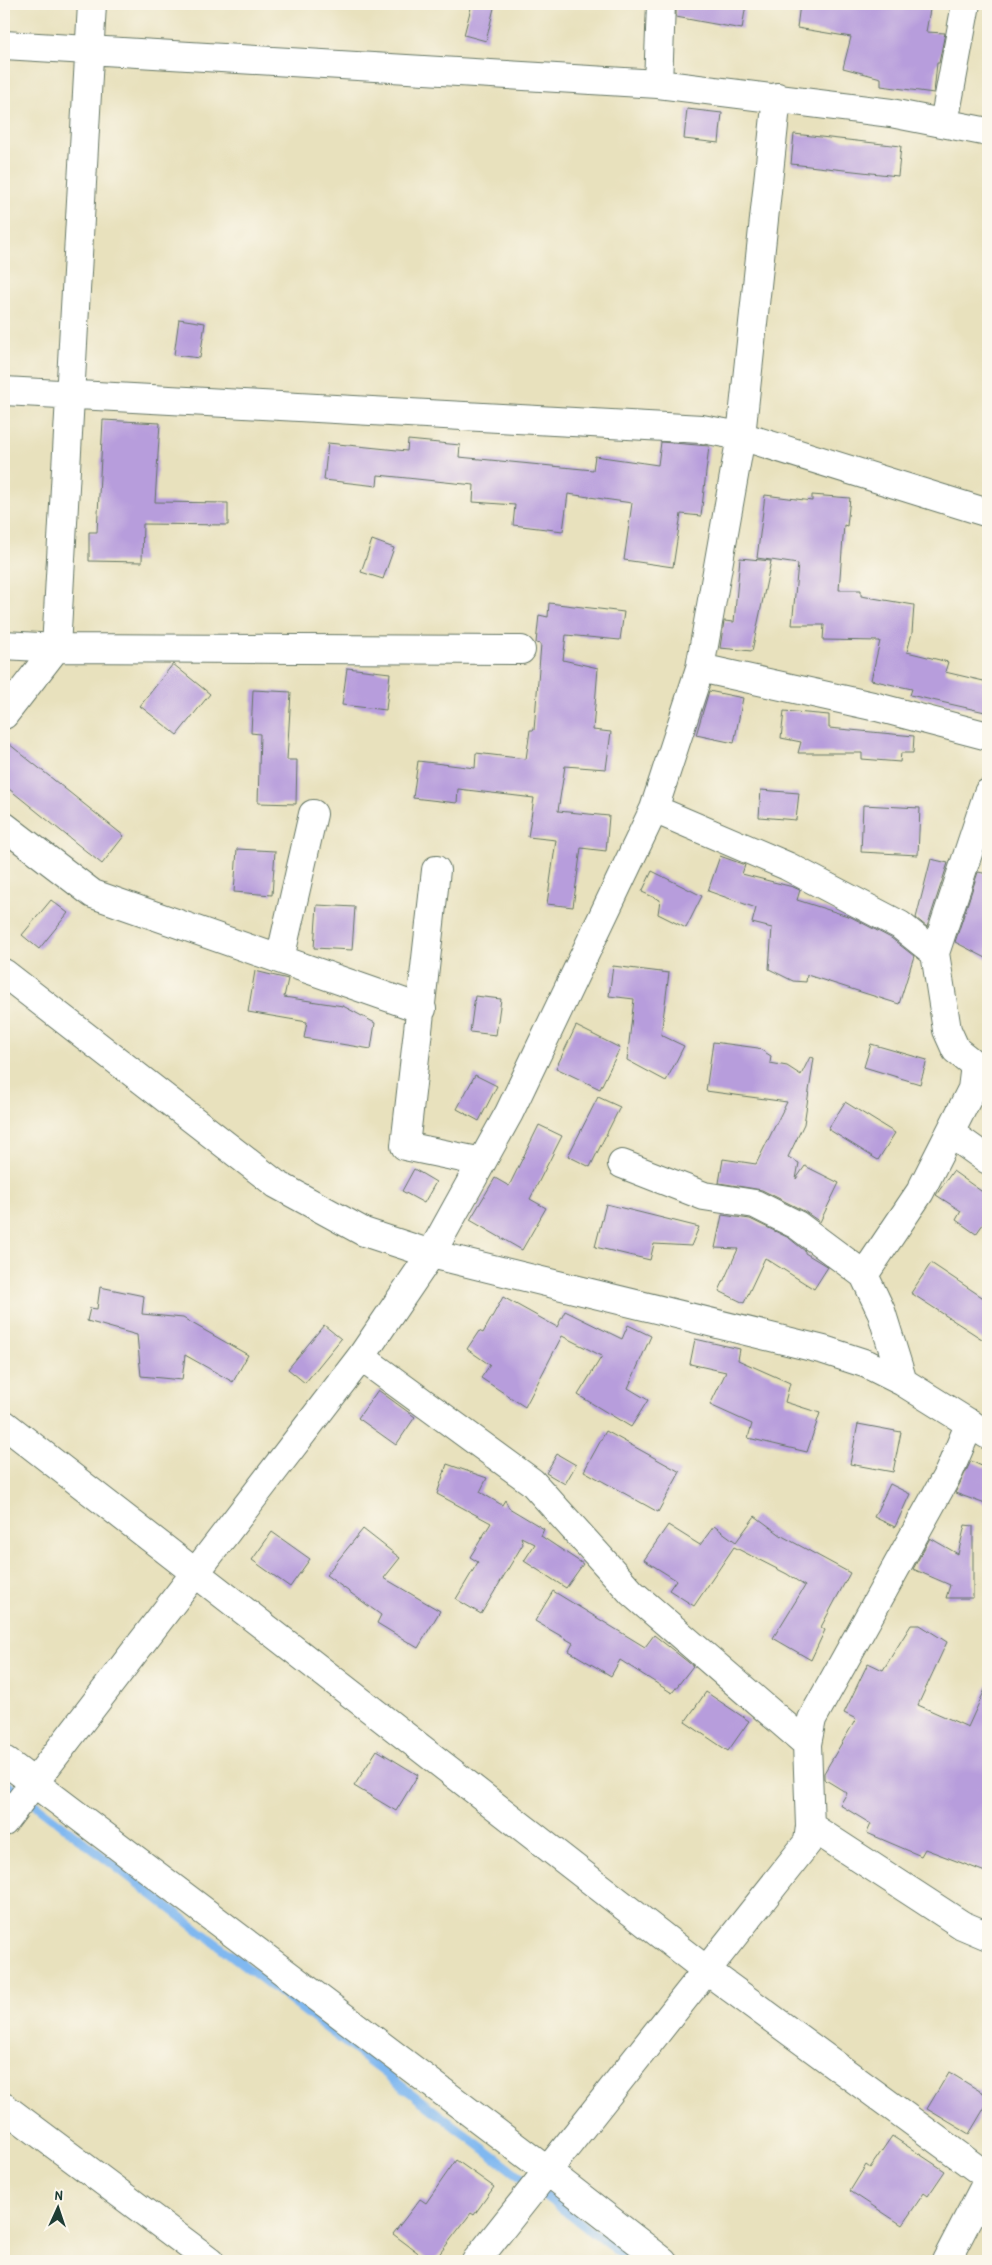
<svg xmlns="http://www.w3.org/2000/svg" width="992" height="2265" viewBox="0 0 992 2265" font-family="'Patrick Hand',sans-serif">
<style>
.lines{fill:none;stroke-linecap:round;stroke-linejoin:round}
.stream{stroke:#80b8f0;stroke-width:9}
.building{fill:#b79ddc}
.minor-casing{stroke:#657664;stroke-width:30}
.minor{stroke:#fff;stroke-width:28}
</style>
<rect width="100%" height="100%" fill="#fbf7ec"/>
<filter id="ink" filterUnits="userSpaceOnUse"><feTurbulence type="fractalNoise" baseFrequency=".02" numOctaves="2"/><feDisplacementMap in="SourceGraphic" scale="10" xChannelSelector="R" yChannelSelector="G"/><feConvolveMatrix kernelMatrix="1 2 1 2 8 2 1 2 1" color-interpolation-filters="sRGB"/></filter>
<filter id="wash" filterUnits="userSpaceOnUse"><feTurbulence type="fractalNoise" baseFrequency=".0096" numOctaves="4" result="noise"/><feDisplacementMap in="SourceGraphic" scale="20" xChannelSelector="R" yChannelSelector="G"/><feGaussianBlur stdDeviation="1.12" result="paint"/><feColorMatrix in="noise" values="0 0 0 0 0 0 0 0 0 0 0 0 0 0 0 0 0 1.4 0 .05"/><feComposite in="paint" operator="in"/></filter>
<g filter="url(#wash)">
<rect width="100%" height="100%" fill="#e8e1bd"/>
<g class="lines">
<path class="stream" d="M 4,1781 L 630,2261"/>
</g>
<g id="blocks">
<path class="building" d="M 472,4 L 495,4 L 486,41 L 464,35 Z
M 676,4 L 746,4 L 742,29 L 676,17 Z
M 800,4 L 931,4 L 926,32 L 945,33 L 939,63 L 937,63 L 934,93 L 881,86 L 881,78 L 843,68 L 851,37 L 797,28 Z
M 687,109 L 722,113 L 719,143 L 684,139 Z
M 794,134 L 901,146 L 898,176 L 791,164 Z
M 179,319 L 205,323 L 200,358 L 174,355 Z
M 103,420 L 160,423 L 155,502 L 228,503 L 228,525 L 143,524 L 142,562 L 89,561 L 89,532 L 97,532 Z
M 408,440 L 460,445 L 459,457 L 593,470 L 595,456 L 658,465 L 661,442 L 709,446 L 701,516 L 681,514 L 673,567 L 624,560 L 632,503 L 568,494 L 563,531 L 513,525 L 515,505 L 473,502 L 474,485 L 378,475 L 377,486 L 324,480 L 328,443 L 407,451 Z
M 765,495 L 812,501 L 812,495 L 850,498 L 847,526 L 844,525 L 839,590 L 861,590 L 861,596 L 914,605 L 912,633 L 907,652 L 948,662 L 945,672 L 988,682 L 985,712 L 910,695 L 912,689 L 871,680 L 880,641 L 823,640 L 824,625 L 792,625 L 798,564 L 757,558 Z
M 372,540 L 394,548 L 383,579 L 361,572 Z
M 740,558 L 771,561 L 752,651 L 720,648 L 724,621 L 734,622 Z
M 549,603 L 624,612 L 620,640 L 566,635 L 563,660 L 598,668 L 593,730 L 611,732 L 606,769 L 565,766 L 558,811 L 609,816 L 606,851 L 581,848 L 573,907 L 547,904 L 556,840 L 528,837 L 534,798 L 458,789 L 457,803 L 413,798 L 418,761 L 475,768 L 476,753 L 526,759 L 530,730 L 534,730 L 541,644 L 536,643 L 539,615 L 548,617 Z
M 173,664 L 210,694 L 177,735 L 140,706 Z
M 347,668 L 390,673 L 386,710 L 342,705 Z
M 253,690 L 291,692 L 287,760 L 297,760 L 296,804 L 258,803 L 260,734 L 251,733 Z
M 709,691 L 743,698 L 734,743 L 696,735 Z
M 784,711 L 829,715 L 829,728 L 914,736 L 913,753 L 901,753 L 900,762 L 862,759 L 862,753 L 798,753 L 801,742 L 781,738 Z
M 4,740 L 124,836 L 102,864 L 4,785 Z
M 761,790 L 799,793 L 796,820 L 759,817 Z
M 863,805 L 920,808 L 918,855 L 861,852 Z
M 237,849 L 275,851 L 272,895 L 234,892 Z
M 720,856 L 745,865 L 742,874 L 793,887 L 800,890 L 797,900 L 851,917 L 891,938 L 914,956 L 899,1004 L 807,975 L 806,982 L 793,981 L 769,969 L 772,928 L 752,923 L 756,908 L 708,891 Z
M 931,859 L 948,863 L 927,927 L 916,918 Z
M 652,871 L 702,896 L 686,928 L 658,914 L 660,900 L 642,892 Z
M 978,872 L 988,874 L 988,959 L 955,942 Z
M 51,900 L 68,913 L 39,949 L 22,935 Z
M 317,905 L 355,907 L 352,950 L 314,948 Z
M 613,966 L 669,973 L 661,1035 L 684,1046 L 666,1081 L 627,1060 L 634,999 L 609,996 Z
M 255,971 L 288,979 L 284,997 L 343,1006 L 375,1023 L 371,1049 L 304,1038 L 307,1022 L 248,1012 Z
M 475,996 L 501,999 L 496,1035 L 470,1032 Z
M 576,1026 L 620,1048 L 600,1089 L 556,1068 Z
M 713,1042 L 758,1048 L 771,1056 L 770,1063 L 787,1066 L 801,1075 L 810,1057 L 814,1058 L 804,1124 L 788,1157 L 799,1163 L 796,1179 L 805,1166 L 839,1183 L 820,1222 L 804,1211 L 762,1190 L 719,1183 L 723,1159 L 756,1164 L 787,1102 L 706,1091 Z
M 871,1044 L 927,1060 L 920,1084 L 864,1067 Z
M 475,1075 L 497,1086 L 479,1121 L 457,1109 Z
M 598,1097 L 620,1107 L 590,1167 L 568,1156 Z
M 845,1102 L 895,1133 L 878,1160 L 828,1129 Z
M 539,1125 L 562,1136 L 530,1199 L 546,1208 L 522,1250 L 470,1220 L 495,1178 L 509,1186 Z
M 414,1169 L 436,1182 L 424,1203 L 402,1191 Z
M 953,1171 L 988,1196 L 988,1217 L 976,1234 L 956,1220 L 961,1211 L 936,1195 Z
M 606,1204 L 699,1227 L 691,1246 L 654,1244 L 650,1260 L 595,1247 Z
M 722,1215 L 750,1219 L 789,1238 L 805,1251 L 805,1253 L 828,1267 L 814,1289 L 765,1258 L 744,1303 L 719,1291 L 738,1249 L 715,1248 Z
M 931,1263 L 988,1301 L 988,1343 L 911,1293 Z
M 100,1287 L 144,1296 L 142,1314 L 183,1318 L 248,1355 L 233,1382 L 185,1355 L 182,1380 L 141,1376 L 137,1335 L 87,1321 L 90,1308 L 97,1309 Z
M 503,1297 L 557,1327 L 565,1311 L 622,1339 L 628,1325 L 651,1336 L 628,1388 L 648,1400 L 631,1427 L 578,1395 L 602,1356 L 562,1336 L 525,1407 L 481,1378 L 490,1365 L 467,1349 L 479,1331 L 483,1333 Z
M 324,1325 L 341,1339 L 305,1383 L 288,1369 Z
M 695,1339 L 740,1349 L 738,1360 L 790,1383 L 785,1402 L 820,1413 L 807,1452 L 748,1438 L 752,1424 L 710,1405 L 726,1372 L 690,1364 Z
M 378,1390 L 415,1417 L 396,1445 L 358,1418 Z
M 858,1424 L 901,1432 L 893,1472 L 850,1464 Z
M 606,1431 L 680,1472 L 658,1512 L 584,1471 Z
M 557,1454 L 576,1465 L 565,1484 L 546,1473 Z
M 971,1461 L 988,1469 L 988,1505 L 955,1493 Z
M 447,1464 L 487,1478 L 480,1492 L 502,1505 L 505,1500 L 509,1508 L 544,1529 L 541,1536 L 583,1564 L 566,1588 L 524,1561 L 535,1544 L 521,1537 L 523,1544 L 481,1614 L 456,1599 L 478,1562 L 470,1557 L 491,1523 L 437,1494 Z
M 890,1484 L 910,1494 L 895,1527 L 874,1517 Z
M 755,1516 L 782,1536 L 850,1573 L 821,1627 L 825,1630 L 811,1660 L 773,1638 L 805,1586 L 787,1574 L 734,1547 L 694,1606 L 669,1590 L 676,1580 L 644,1560 L 668,1525 L 700,1545 L 714,1526 L 736,1542 Z
M 965,1525 L 973,1526 L 973,1598 L 946,1598 L 950,1585 L 913,1569 L 930,1538 L 958,1554 Z
M 363,1529 L 400,1558 L 384,1578 L 440,1611 L 418,1648 L 377,1623 L 381,1615 L 326,1575 Z
M 272,1532 L 310,1559 L 290,1587 L 252,1560 Z
M 553,1591 L 645,1647 L 654,1635 L 693,1666 L 672,1693 L 620,1660 L 611,1676 L 569,1651 L 573,1643 L 535,1621 Z
M 911,1625 L 920,1625 L 947,1642 L 918,1705 L 968,1727 L 988,1683 L 988,1873 L 925,1849 L 921,1856 L 867,1833 L 871,1824 L 840,1805 L 847,1793 L 824,1779 L 824,1773 L 856,1719 L 844,1713 L 868,1663 L 883,1670 Z
M 706,1692 L 749,1721 L 728,1751 L 685,1722 Z
M 377,1750 L 418,1775 L 396,1811 L 354,1786 Z
M 949,2072 L 988,2096 L 988,2102 L 969,2134 L 927,2109 Z
M 892,2136 L 945,2171 L 928,2196 L 924,2193 L 902,2225 L 850,2191 L 866,2165 L 870,2168 Z
M 456,2160 L 494,2187 L 474,2215 L 471,2213 L 434,2261 L 429,2261 L 393,2234 L 420,2199 L 426,2203 Z"/>
</g>
</g>
<g filter="url(#ink)">
<use href="#blocks" fill-opacity="0" stroke="#657664" stroke-width="1"/>
<g class="lines">
<defs>
<path id="minor" d="M 4,45 L 658,84 L 891,113 L 988,132
M 658,84 L 661,4
M 944,123 L 966,4
M 4,391 L 702,429 L 741,436 L 988,513
M 4,645 L 56,648 L 521,650
M 700,668 L 877,707 L 988,736
M 4,715 L 56,648 L 92,4
M 654,809 L 787,866 L 900,925 L 935,953 L 947,1030 L 956,1050 L 975,1065 L 972,1089 L 920,1192 L 864,1275
M 4,826 L 93,894 L 422,1009
M 436,870 L 405,1146 L 482,1162
M 935,953 L 988,793
M 280,959 L 313,814
M 4,973 L 276,1184 L 364,1232 L 431,1254 L 824,1350 L 867,1364 L 903,1382 L 988,1435
M 950,1133 L 988,1160
M 622,1164 L 704,1196 L 755,1204 L 797,1225 L 864,1275 L 881,1311 L 903,1382
M 361,1357 L 532,1482 L 632,1593 L 807,1744
M 4,1424 L 706,1970 L 988,2177
M 4,1760 L 546,2170 L 663,2261
M 4,1822 L 361,1357 L 431,1254 L 509,1113 L 654,809 L 700,668 L 741,436 L 777,97
M 810,1826 L 962,1925 L 988,1936
M 4,2107 L 210,2261
M 476,2261 L 808,1842 L 810,1826 L 807,1744 L 812,1719 L 949,1472 L 970,1423
M 946,2261 L 988,2180"/>
</defs>
<use href="#minor" class="minor-casing"/>
<use href="#minor" class="minor"/>
</g>
</g>
<rect width="992" height="2265" fill="none" stroke="#fbf7ec" stroke-width="20"/>
<g transform="translate(58 2208) rotate(3)" stroke="#fbf7ec" stroke-width="4" paint-order="stroke">
<path d="M0-4L9 19L0 12L-9 19Z" fill="#1f3d34"/>
<text y="-8" font-size="14" font-weight="bold" text-anchor="middle" fill="#1f3d34">N</text>
</g>
</svg>
